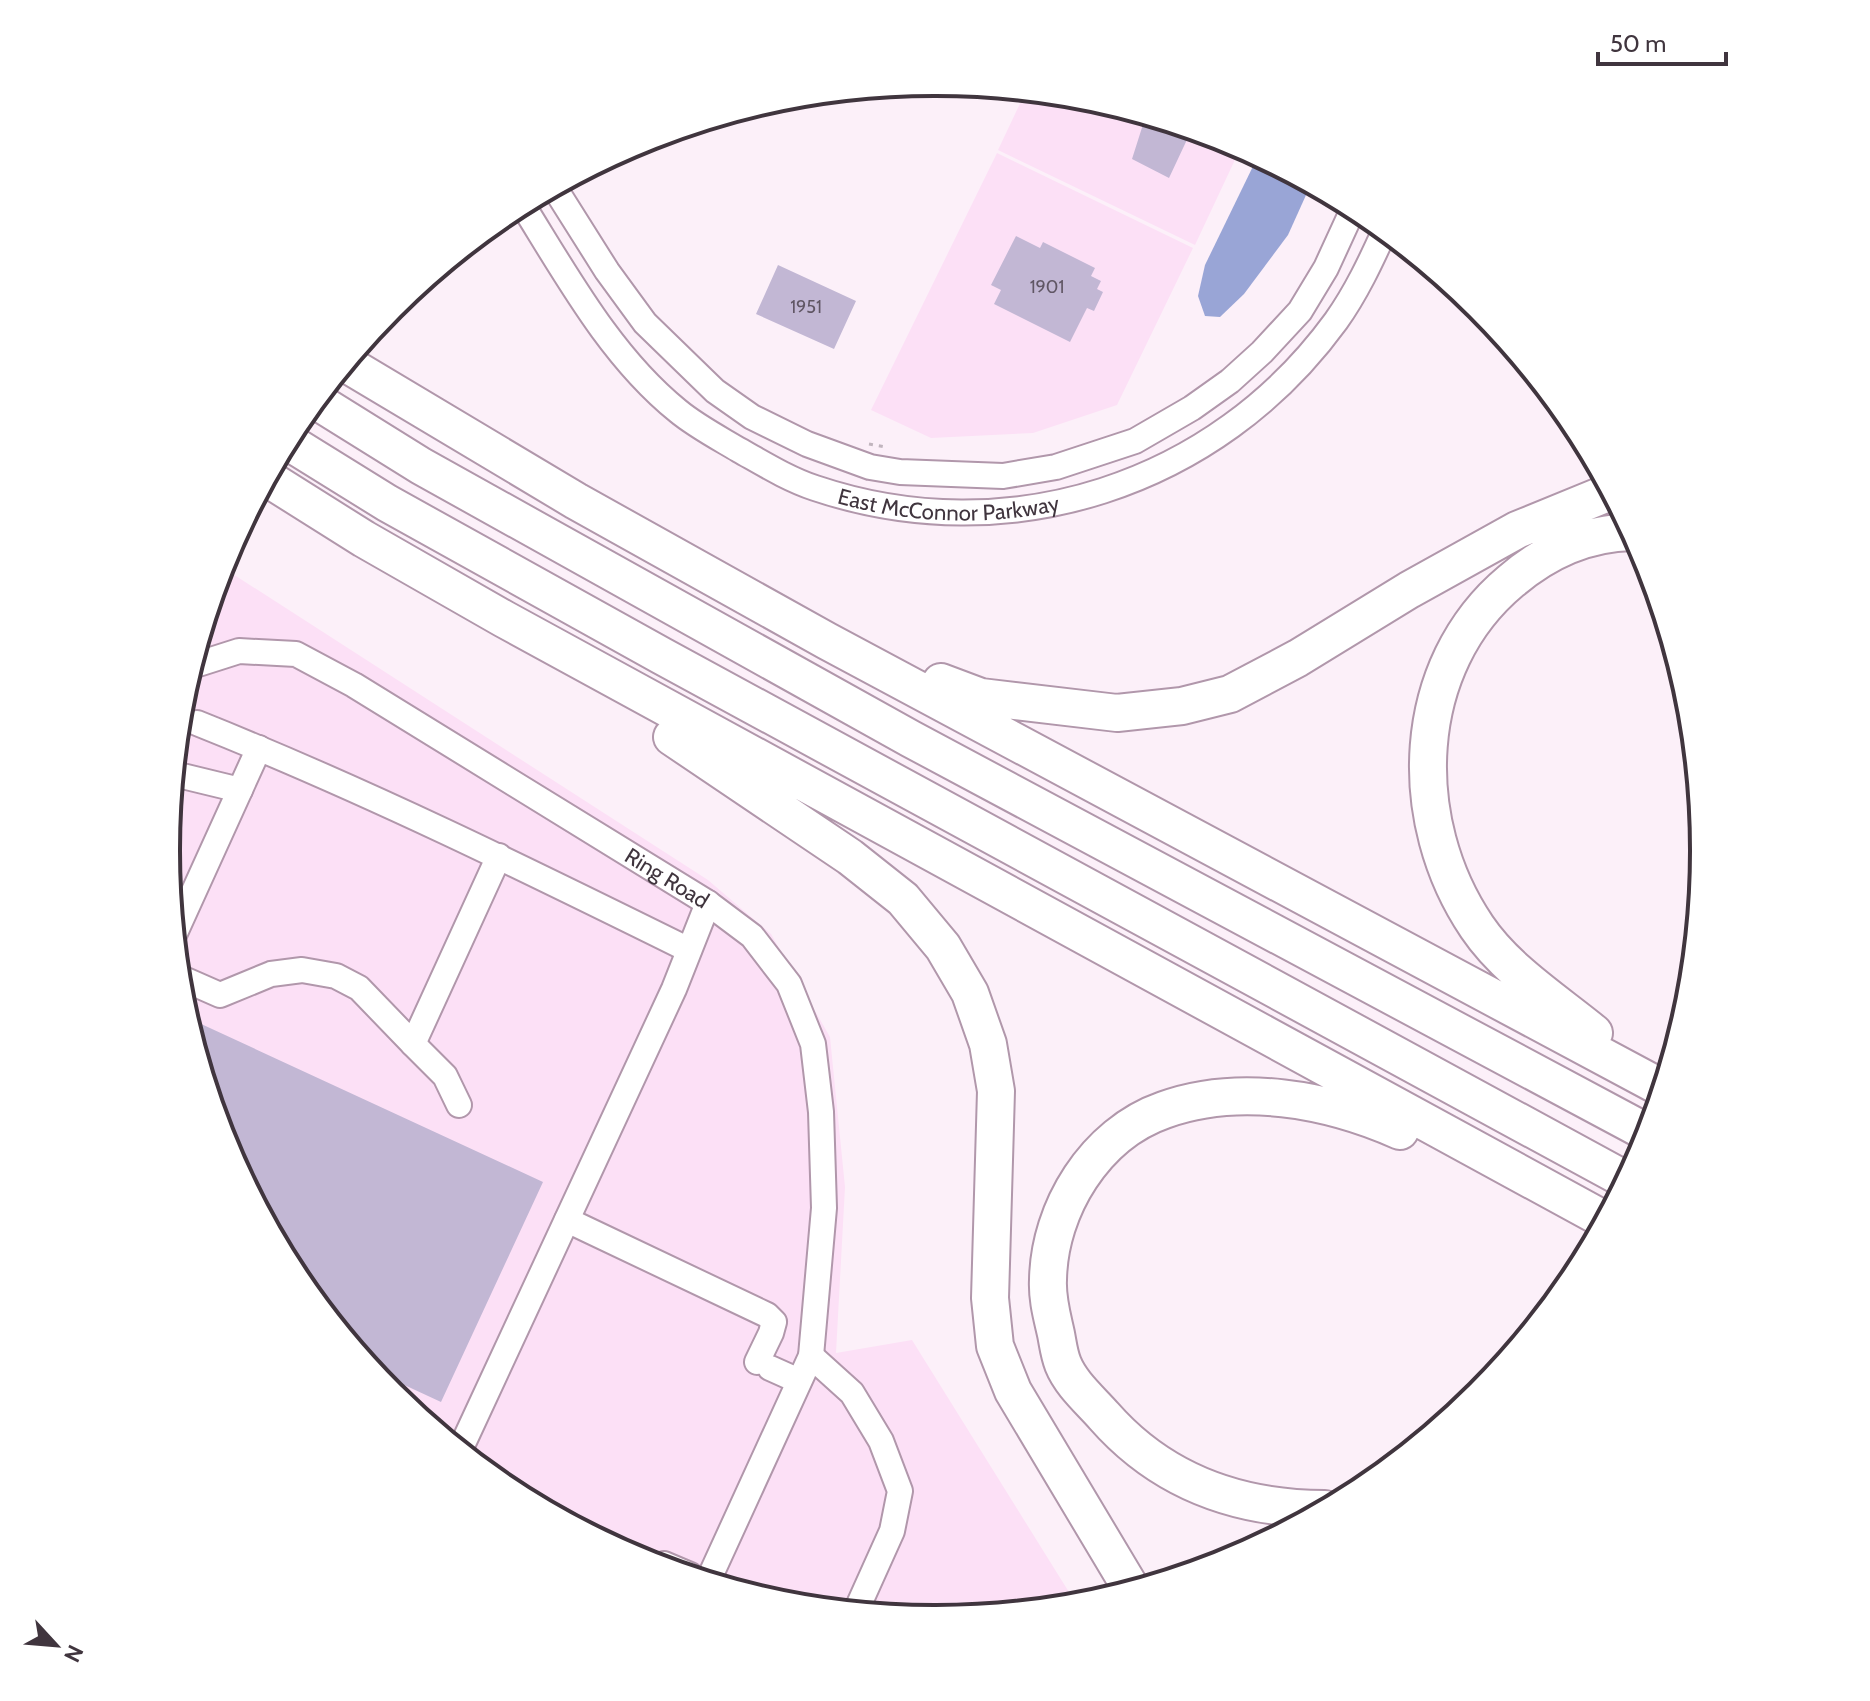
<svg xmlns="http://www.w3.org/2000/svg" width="1870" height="1701" viewBox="0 0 1870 1701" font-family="Cabin,sans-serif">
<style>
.built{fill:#fce0f6}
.water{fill:#99a5d6}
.building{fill:#c2b7d4}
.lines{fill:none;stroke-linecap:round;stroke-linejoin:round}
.minor-casing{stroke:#b197ab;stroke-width:28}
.highway-casing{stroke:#b197ab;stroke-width:40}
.path{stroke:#c1b5be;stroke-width:3;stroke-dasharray:4 6;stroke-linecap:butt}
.minor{stroke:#fff;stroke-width:24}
.highway{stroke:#fff;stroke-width:36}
.labels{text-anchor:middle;stroke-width:7;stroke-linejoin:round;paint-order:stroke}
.number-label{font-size:18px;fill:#605664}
.street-label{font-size:22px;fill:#40353e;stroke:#fff}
.rim{fill:none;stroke:#40353e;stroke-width:4}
</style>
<rect width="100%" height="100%" fill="#fcf0f9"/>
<path class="built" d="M 1026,91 L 1085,97 L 1229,141 L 1241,147 L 1195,245 L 998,150 Z
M 997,153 L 1193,248 L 1117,405 L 1033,433 L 931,438 L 871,410 Z
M 222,567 L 708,880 L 771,934 L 830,1037 L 845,1187 L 836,1353 L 912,1340 L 1077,1605 L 935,1619 L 785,1604 L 641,1560 L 508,1489 L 391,1394 L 296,1277 L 225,1144 L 181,1000 L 167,850 L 181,700 Z"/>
<path class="water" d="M 1258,156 L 1311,184 L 1288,235 L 1244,294 L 1220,317 L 1205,316 L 1198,296 L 1205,265 Z"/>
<path class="building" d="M 1146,115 L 1192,129 L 1169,178 L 1132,159 Z
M 1016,236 L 1040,248 L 1043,242 L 1095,268 L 1091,276 L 1101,281 L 1097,289 L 1103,292 L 1094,311 L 1087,308 L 1070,342 L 994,304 L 1001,290 L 991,285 Z
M 778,265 L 856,301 L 834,349 L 756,314 Z
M 186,1017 L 543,1182 L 441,1402 L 372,1370 L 296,1277 L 225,1144 Z"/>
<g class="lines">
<defs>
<g id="minor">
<path d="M 554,187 L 607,271 L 645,323 L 715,391 L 752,417 L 807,444 L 870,467 L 900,472 L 1003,476 L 1056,467 L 1135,441 L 1192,408 L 1230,381 L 1262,352 L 1300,311 L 1326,268 L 1354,207"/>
<path id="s1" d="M 522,204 C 567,276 611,357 678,411 C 696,426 719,438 739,450 C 764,464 788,479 815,488 C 1008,553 1216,486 1336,321 C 1356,293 1371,261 1385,230"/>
<path id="s2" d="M 192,666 L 239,651 L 296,654 L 354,685 L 708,903 L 752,936 L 789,984 L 813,1044 L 821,1112 L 824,1208 L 811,1356 L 708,1581"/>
<path d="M 197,723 C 365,790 527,870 689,950"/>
<path d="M 174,774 L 240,790"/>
<path d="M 175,933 L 259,748"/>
<path d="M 179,977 L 220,995 L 271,974 L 302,970 L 336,976 L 359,988 L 413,1044 L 499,856"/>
<path d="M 413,1044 L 445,1076 L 459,1105"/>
<path d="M 567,1220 L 767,1315 L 774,1322 L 771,1333 L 757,1362"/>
<path d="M 811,1356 L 852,1393 L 881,1441 L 900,1491 L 892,1531 L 856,1611"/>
<path d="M 770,1368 L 799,1381"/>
<path d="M 460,1450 L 674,989 L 708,903"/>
<path d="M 664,1564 L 690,1575"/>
</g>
<path id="highway" d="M 345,363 L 576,501 L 827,641 L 1662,1088
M 315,400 L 421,466 L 911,739 L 1648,1133
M 287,441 L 387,503 L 662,656 L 1626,1180
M 267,478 L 364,539 L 504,619 L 1605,1220
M 941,682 L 981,697 L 1117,713 L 1182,706 L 1230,694 L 1298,658 L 1409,590 L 1517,530 L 1610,492
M 672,737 L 850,857 L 903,899 L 943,947 L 970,993 L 988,1044 L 996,1091 L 990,1298 L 995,1346 L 1013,1391 L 1132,1590
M 1594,1033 C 1555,1001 1506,970 1477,927 C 1405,821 1409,666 1511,581 C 1545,552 1586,533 1632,532
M 1325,1509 C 1239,1509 1162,1482 1104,1416 C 1090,1400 1071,1384 1063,1364 C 1059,1354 1058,1344 1056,1334 C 1052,1316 1047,1299 1048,1280 C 1049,1209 1095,1134 1164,1110 C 1239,1083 1328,1099 1400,1131"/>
</defs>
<use href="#minor" class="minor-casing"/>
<use href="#highway" class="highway-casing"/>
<path class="path" d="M 869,444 L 885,447"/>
<use href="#minor" class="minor"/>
<use href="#highway" class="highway"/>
</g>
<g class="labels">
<g class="number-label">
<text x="1047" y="293">1901</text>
<text x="806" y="313">1951</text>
</g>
<g class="street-label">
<text dy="8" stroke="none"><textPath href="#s1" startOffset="554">East McConnor Parkway</textPath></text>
<text dy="8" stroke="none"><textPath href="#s2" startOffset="540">Ring Road</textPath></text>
</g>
</g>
<path d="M0 0H1870V1701H0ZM934 96H936A754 754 0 0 1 1690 850V851A754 754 0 0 1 936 1605H934A754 754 0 0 1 180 851V850A754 754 0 0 1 934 96Z" fill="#fff" fill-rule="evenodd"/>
<path class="rim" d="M934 96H936A754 754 0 0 1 1690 850V851A754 754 0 0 1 936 1605H934A754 754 0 0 1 180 851V850A754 754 0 0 1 934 96Z"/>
<g transform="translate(56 1645) rotate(116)" stroke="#ffffff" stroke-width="6" paint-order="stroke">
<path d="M0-6L14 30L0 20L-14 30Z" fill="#40353e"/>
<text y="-12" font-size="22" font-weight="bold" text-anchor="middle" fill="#40353e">N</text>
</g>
<path d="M1598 52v12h128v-12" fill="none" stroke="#40353e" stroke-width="4"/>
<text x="1610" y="52" font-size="24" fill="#40353e" stroke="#ffffff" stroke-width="6" paint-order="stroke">50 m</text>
</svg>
